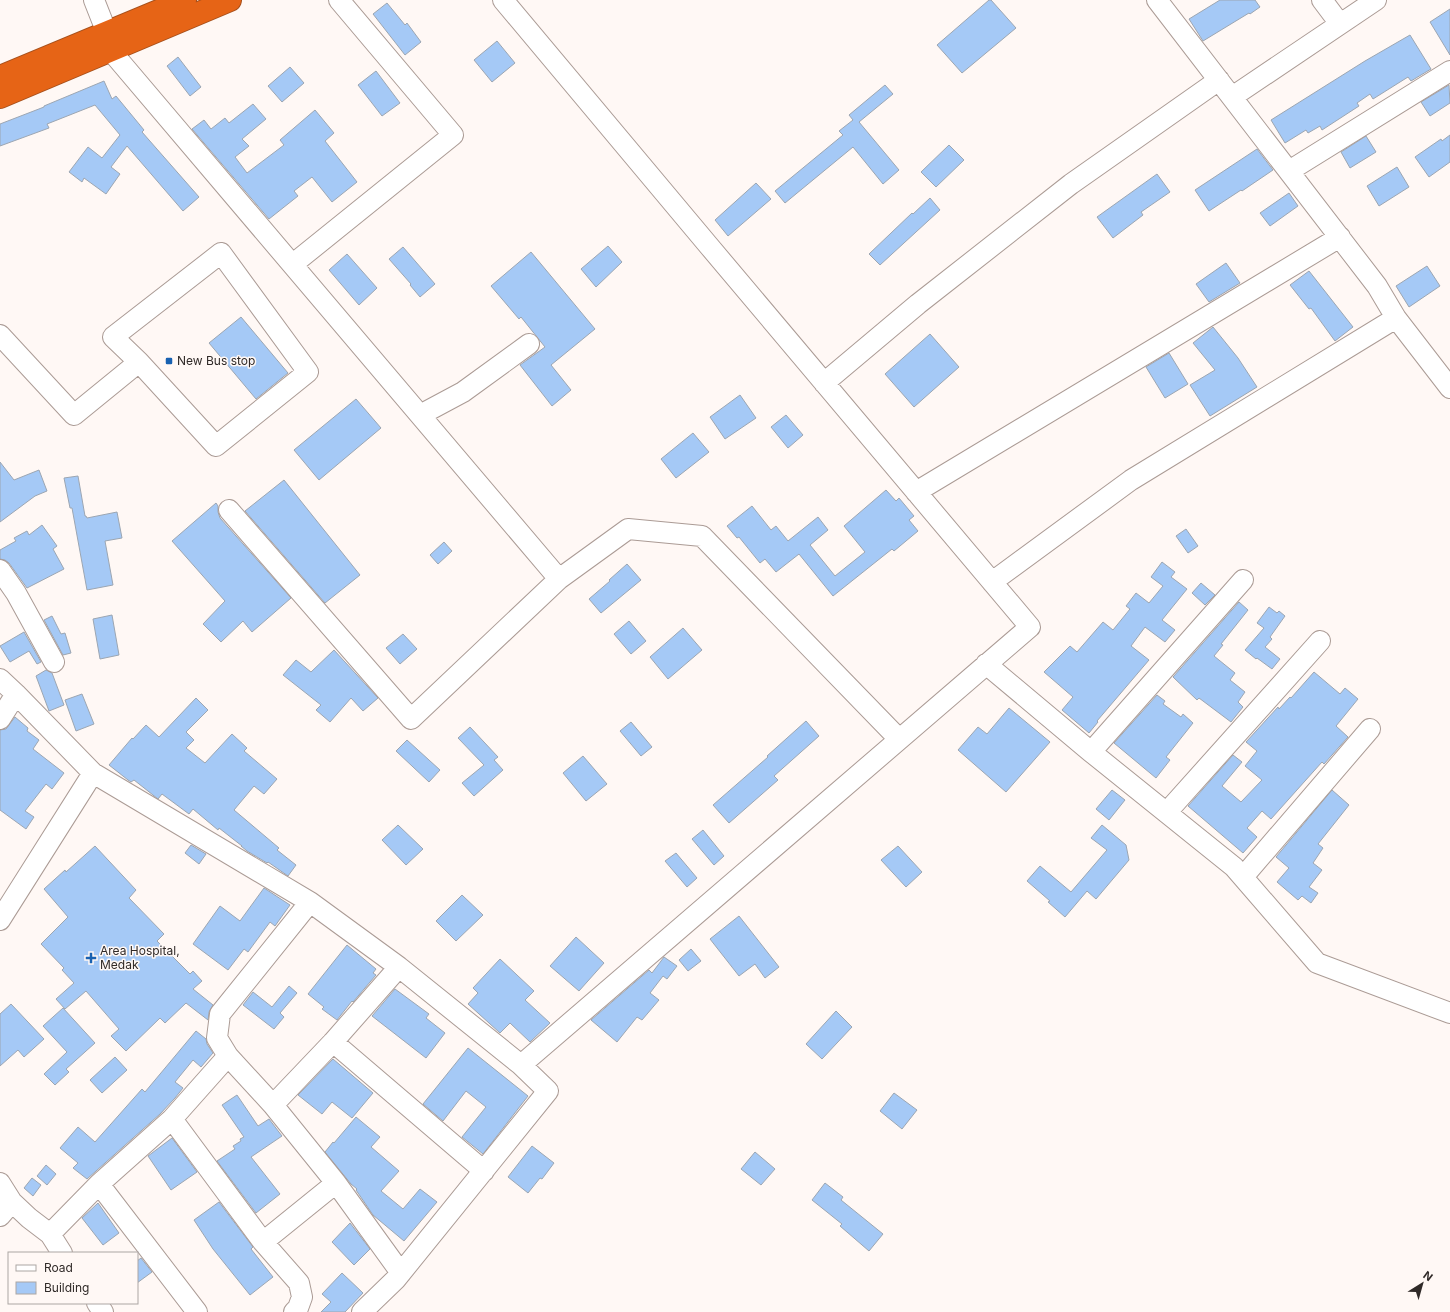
<svg xmlns="http://www.w3.org/2000/svg" width="1450" height="1312" viewBox="0 0 1450 1312" font-family="Inter,sans-serif">
<style>
.building{fill:#a5c9f6;stroke:#9ca6b2}
.lines{fill:none;stroke-linecap:round;stroke-linejoin:round}
.minor-casing{stroke:#ab9b95;stroke-width:22}
.highway-casing{stroke:#a6501c;stroke-width:24}
.minor{stroke:#fff;stroke-width:20}
.highway{stroke:#e66416;stroke-width:22}
.poi-dot{fill:#1861b1;stroke:#fff8f5;stroke-width:1.5}
.labels{text-anchor:middle;stroke-width:3;stroke-linejoin:round;paint-order:stroke}
.poi-label{font-size:12px;fill:#302a28;stroke:#fff8f5;text-anchor:start}
</style>
<rect width="100%" height="100%" fill="#fff8f5"/>
<path class="building" d="M 989,0 L 991,0 L 1016,28 L 962,73 L 937,45 Z
M 1220,0 L 1255,0 L 1260,7 L 1250,14 L 1249,13 L 1203,41 L 1189,19 Z
M 387,3 L 405,25 L 407,23 L 421,42 L 405,55 L 373,14 Z
M 1450,9 L 1450,55 L 1430,22 Z
M 1410,35 L 1431,69 L 1411,81 L 1408,77 L 1373,99 L 1370,94 L 1357,103 L 1359,106 L 1322,130 L 1320,126 L 1308,133 L 1306,130 L 1285,143 L 1271,120 L 1365,61 Z
M 497,41 L 515,63 L 492,82 L 474,60 Z
M 178,57 L 201,87 L 190,96 L 167,66 Z
M 290,67 L 304,83 L 282,102 L 268,86 Z
M 376,71 L 400,103 L 382,116 L 358,85 Z
M 104,81 L 112,99 L 116,96 L 144,130 L 142,132 L 199,197 L 183,211 L 127,146 L 111,167 L 120,174 L 106,194 L 84,178 L 82,182 L 69,172 L 88,147 L 102,158 L 120,135 L 95,105 L 47,124 L 49,128 L 0,146 L 0,124 L 44,107 L 44,106 Z
M 885,85 L 893,94 L 859,122 L 899,170 L 883,184 L 853,147 L 785,203 L 775,191 L 843,135 L 839,131 L 853,120 L 849,115 Z
M 1449,85 L 1450,103 L 1430,116 L 1421,102 Z
M 253,104 L 266,119 L 242,139 L 249,146 L 235,157 L 247,173 L 284,145 L 280,140 L 315,110 L 334,133 L 325,141 L 357,182 L 332,202 L 312,177 L 294,191 L 298,196 L 269,219 L 192,129 L 204,120 L 211,129 L 225,118 L 229,123 Z
M 1450,135 L 1450,162 L 1429,177 L 1415,157 L 1441,139 L 1442,141 Z
M 1366,136 L 1376,152 L 1350,168 L 1341,152 Z
M 949,145 L 964,160 L 936,187 L 921,172 Z
M 1257,149 L 1273,170 L 1242,191 L 1241,190 L 1209,211 L 1195,190 Z
M 1397,167 L 1409,187 L 1379,206 L 1367,186 Z
M 1157,174 L 1170,192 L 1141,212 L 1143,215 L 1113,238 L 1097,217 Z
M 756,183 L 771,199 L 728,236 L 715,220 Z
M 1289,193 L 1298,206 L 1270,226 L 1260,213 Z
M 930,198 L 940,210 L 880,265 L 869,254 L 912,213 L 913,214 Z
M 608,246 L 622,262 L 596,287 L 581,269 Z
M 403,247 L 435,284 L 420,297 L 410,285 L 411,284 L 389,259 Z
M 531,252 L 595,329 L 551,365 L 571,390 L 552,406 L 520,365 L 545,347 L 521,317 L 519,319 L 491,286 Z
M 347,254 L 377,288 L 359,305 L 329,270 Z
M 1226,263 L 1240,283 L 1209,302 L 1196,284 Z
M 1427,266 L 1440,286 L 1409,307 L 1396,286 Z
M 1309,271 L 1353,327 L 1335,341 L 1311,308 L 1309,309 L 1290,285 Z
M 241,317 L 288,373 L 256,399 L 209,343 Z
M 1213,327 L 1238,358 L 1257,387 L 1210,416 L 1190,385 L 1215,370 L 1193,343 Z
M 930,334 L 959,367 L 914,407 L 885,374 Z
M 1169,353 L 1188,384 L 1165,398 L 1146,367 Z
M 740,395 L 756,418 L 725,439 L 710,417 Z
M 356,399 L 381,428 L 319,480 L 294,450 Z
M 786,415 L 803,435 L 788,448 L 771,427 Z
M 693,433 L 709,452 L 676,478 L 661,459 Z
M 0,462 L 14,480 L 39,470 L 47,491 L 35,496 L 0,522 Z
M 78,476 L 85,516 L 86,516 L 87,518 L 117,512 L 122,538 L 105,541 L 113,585 L 87,590 L 72,508 L 70,508 L 64,478 Z
M 284,480 L 360,575 L 325,603 L 245,511 Z
M 886,490 L 896,501 L 899,498 L 914,516 L 909,520 L 918,531 L 894,551 L 892,549 L 833,596 L 799,554 L 776,572 L 765,559 L 760,563 L 739,537 L 737,538 L 727,526 L 752,506 L 771,530 L 776,526 L 788,541 L 818,517 L 828,530 L 810,545 L 835,576 L 865,552 L 844,526 Z
M 216,503 L 218,506 L 218,512 L 220,518 L 291,598 L 252,632 L 243,621 L 221,642 L 203,624 L 225,601 L 172,541 Z
M 42,525 L 57,546 L 53,549 L 64,569 L 27,588 L 9,563 L 5,560 L 0,559 L 0,550 L 16,541 L 14,538 L 27,531 L 29,535 Z
M 1186,529 L 1198,546 L 1188,553 L 1176,536 Z
M 444,542 L 452,551 L 438,564 L 430,555 Z
M 1162,562 L 1175,572 L 1171,577 L 1187,589 L 1162,620 L 1175,630 L 1165,642 L 1145,627 L 1131,646 L 1149,660 L 1097,721 L 1098,722 L 1089,733 L 1062,710 L 1073,697 L 1044,672 L 1070,646 L 1077,652 L 1103,622 L 1113,630 L 1130,609 L 1126,606 L 1136,593 L 1149,603 L 1163,586 L 1151,577 Z
M 627,564 L 641,580 L 601,613 L 589,599 L 610,581 L 609,580 Z
M 1201,583 L 1215,595 L 1205,605 L 1192,593 Z
M 1239,602 L 1248,610 L 1221,644 L 1223,645 L 1214,656 L 1235,673 L 1230,680 L 1245,692 L 1238,702 L 1243,707 L 1231,722 L 1199,698 L 1197,700 L 1173,677 Z
M 1269,607 L 1277,613 L 1279,611 L 1285,616 L 1270,637 L 1272,639 L 1265,647 L 1280,659 L 1272,669 L 1257,658 L 1256,659 L 1245,650 L 1264,628 L 1257,623 Z
M 112,615 L 119,655 L 100,659 L 93,619 Z
M 52,616 L 61,634 L 65,633 L 71,653 L 63,655 L 44,620 Z
M 629,621 L 646,641 L 631,654 L 614,634 Z
M 683,628 L 702,650 L 668,679 L 650,657 Z
M 24,632 L 41,662 L 37,664 L 29,651 L 10,662 L 0,646 Z
M 403,634 L 417,649 L 400,664 L 386,648 Z
M 334,650 L 378,698 L 363,711 L 351,698 L 330,722 L 316,710 L 321,705 L 283,675 L 296,660 L 311,672 Z
M 46,670 L 52,673 L 64,705 L 49,711 L 36,676 Z
M 1314,672 L 1340,694 L 1345,688 L 1358,699 L 1336,726 L 1348,737 L 1324,764 L 1322,762 L 1271,819 L 1262,811 L 1247,828 L 1257,837 L 1243,853 L 1188,806 L 1233,755 L 1242,762 L 1222,786 L 1241,802 L 1262,780 L 1245,766 L 1257,751 L 1246,742 L 1278,707 L 1279,709 L 1290,697 L 1291,698 Z
M 82,694 L 94,724 L 76,731 L 65,700 Z
M 1157,695 L 1165,701 L 1163,704 L 1181,717 L 1183,714 L 1193,723 L 1166,757 L 1170,760 L 1156,778 L 1114,743 Z
M 196,698 L 208,710 L 186,732 L 194,740 L 186,748 L 205,763 L 232,734 L 247,748 L 244,751 L 277,779 L 264,794 L 254,786 L 234,810 L 279,848 L 277,850 L 296,865 L 288,876 L 268,862 L 267,863 L 247,851 L 241,846 L 242,846 L 219,828 L 218,830 L 193,809 L 189,814 L 162,794 L 158,799 L 134,780 L 131,782 L 128,780 L 109,765 L 132,738 L 133,739 L 146,725 L 159,737 Z
M 1009,708 L 1050,742 L 1006,792 L 958,750 L 978,727 L 987,734 Z
M 15,717 L 28,728 L 27,731 L 39,740 L 33,749 L 64,773 L 52,789 L 46,784 L 25,811 L 34,817 L 26,829 L 0,810 L 0,730 L 6,729 Z
M 806,721 L 819,736 L 774,776 L 778,780 L 729,823 L 713,805 L 768,757 L 767,756 Z
M 631,722 L 652,747 L 641,756 L 620,731 Z
M 470,727 L 498,757 L 494,760 L 503,770 L 474,796 L 462,783 L 484,765 L 458,738 Z
M 407,740 L 440,770 L 429,782 L 396,751 Z
M 583,756 L 607,784 L 586,801 L 563,773 Z
M 1112,790 L 1125,800 L 1109,820 L 1096,809 Z
M 1332,790 L 1349,805 L 1318,844 L 1323,848 L 1313,863 L 1322,870 L 1309,887 L 1318,893 L 1311,903 L 1302,896 L 1298,900 L 1277,882 L 1289,868 L 1276,857 Z
M 398,825 L 423,849 L 406,865 L 382,840 Z
M 1102,825 L 1126,845 L 1129,860 L 1096,899 L 1087,891 L 1065,917 L 1048,902 L 1050,901 L 1027,881 L 1040,866 L 1071,892 L 1107,850 L 1091,838 Z
M 703,830 L 724,856 L 714,865 L 692,839 Z
M 191,845 L 206,854 L 199,864 L 185,853 Z
M 95,846 L 136,890 L 129,898 L 164,934 L 157,941 L 190,974 L 193,971 L 202,981 L 193,989 L 213,1005 L 209,1012 L 208,1020 L 186,1003 L 165,1023 L 160,1018 L 126,1051 L 111,1036 L 119,1029 L 86,991 L 65,1009 L 56,999 L 74,983 L 62,970 L 64,968 L 41,944 L 68,917 L 44,889 L 65,870 L 66,872 Z
M 898,846 L 922,872 L 906,887 L 881,860 Z
M 676,853 L 697,878 L 687,887 L 665,861 Z
M 264,888 L 290,905 L 275,926 L 270,922 L 248,952 L 244,949 L 228,970 L 193,944 L 220,906 L 240,921 Z
M 462,895 L 483,915 L 456,941 L 436,921 Z
M 739,916 L 779,967 L 765,978 L 755,964 L 739,976 L 710,939 Z
M 576,937 L 604,963 L 579,991 L 550,966 Z
M 347,945 L 376,969 L 373,973 L 376,975 L 353,1002 L 352,1001 L 337,1020 L 322,1009 L 324,1007 L 308,994 Z
M 691,949 L 701,961 L 688,971 L 679,960 Z
M 664,957 L 677,966 L 667,979 L 663,976 L 650,993 L 659,1000 L 642,1020 L 637,1017 L 617,1042 L 591,1020 L 649,970 L 652,973 Z
M 500,959 L 534,991 L 525,1000 L 550,1023 L 530,1042 L 510,1023 L 500,1033 L 468,1004 L 478,993 L 473,988 Z
M 289,986 L 297,993 L 280,1013 L 284,1017 L 274,1029 L 243,1005 L 253,992 L 272,1007 Z
M 395,989 L 429,1014 L 426,1018 L 445,1033 L 426,1058 L 372,1016 Z
M 11,1004 L 44,1039 L 24,1057 L 18,1050 L 0,1066 L 0,1014 Z
M 63,1008 L 95,1043 L 66,1069 L 69,1072 L 55,1085 L 44,1074 L 67,1052 L 43,1026 Z
M 836,1011 L 852,1027 L 822,1059 L 806,1044 Z
M 196,1031 L 206,1039 L 207,1044 L 213,1053 L 201,1067 L 193,1060 L 175,1082 L 183,1088 L 175,1098 L 160,1114 L 87,1179 L 73,1168 L 78,1163 L 60,1148 L 78,1127 L 95,1142 L 142,1089 L 145,1092 Z
M 468,1048 L 528,1096 L 483,1154 L 462,1137 L 486,1107 L 466,1091 L 443,1121 L 423,1104 Z
M 115,1057 L 127,1070 L 102,1093 L 90,1080 Z
M 333,1059 L 373,1093 L 352,1118 L 332,1102 L 322,1114 L 298,1095 Z
M 894,1093 L 917,1110 L 902,1129 L 880,1111 Z
M 237,1095 L 258,1126 L 269,1119 L 282,1136 L 251,1157 L 280,1194 L 256,1213 L 217,1161 L 235,1149 L 233,1146 L 241,1141 L 240,1139 L 244,1137 L 222,1105 Z
M 356,1117 L 380,1137 L 371,1147 L 399,1171 L 381,1191 L 403,1209 L 420,1189 L 437,1202 L 404,1241 L 373,1215 L 356,1190 L 357,1189 L 351,1184 L 325,1152 L 333,1142 L 334,1143 Z
M 172,1138 L 197,1172 L 171,1190 L 148,1156 Z
M 532,1146 L 554,1163 L 542,1179 L 540,1178 L 528,1193 L 508,1177 Z
M 755,1152 L 775,1169 L 761,1185 L 741,1169 Z
M 46,1165 L 56,1174 L 47,1185 L 37,1176 Z
M 32,1178 L 41,1185 L 33,1196 L 24,1188 Z
M 825,1183 L 843,1197 L 841,1200 L 883,1234 L 869,1251 L 840,1226 L 842,1224 L 812,1200 Z
M 219,1202 L 253,1247 L 251,1249 L 273,1277 L 250,1295 L 213,1249 L 194,1220 Z
M 98,1203 L 119,1233 L 103,1245 L 82,1218 Z
M 350,1223 L 370,1249 L 354,1265 L 332,1242 Z
M 141,1258 L 152,1272 L 137,1283 L 137,1261 Z
M 342,1273 L 363,1293 L 345,1312 L 321,1312 L 331,1302 L 322,1294 Z"/>
<g class="lines">
<defs>
<path id="minor" d="M 94,0 L 107,33
M 503,0 L 709,246 L 1030,627 L 521,1065
M 1322,0 L 1340,24
M 111,51 L 559,579 L 411,719 L 229,510
M 1232,97 L 1376,0
M 1289,171 L 1450,71
M 293,264 L 453,135 L 339,0
M 1396,318 L 1450,388
M 0,335 L 74,415 L 139,362 L 113,337 L 221,253 L 308,372 L 216,446 L 139,362
M 824,383 L 918,304 L 1071,184 L 1219,80
M 420,415 L 463,392 L 529,344
M 916,492 L 1340,237
M 0,570 L 16,593 L 54,662
M 559,579 L 628,529 L 702,536 L 899,739
M 992,582 L 1131,480 L 1396,318 L 1377,286 L 1157,0
M 986,664 L 1091,752 L 1234,867 L 1317,963 L 1450,1013
M 0,679 L 16,694 L 93,773 L 310,902 L 399,967 L 521,1065 L 548,1091 L 396,1279 L 362,1312
M 0,719 L 16,694
M 1091,752 L 1243,580
M 1167,812 L 1320,641
M 1243,877 L 1370,729
M 310,902 L 220,1014 L 217,1038 L 228,1056 L 273,1105 L 336,1183 L 401,1273
M 0,920 L 93,773
M 333,1042 L 484,1171
M 273,1105 L 333,1042 L 399,967
M 172,1119 L 263,1242 L 299,1283 L 302,1297 L 298,1308 L 294,1312
M 0,1183 L 12,1202 L 29,1218 L 50,1234 L 62,1253
M 99,1184 L 197,1312
M 0,1216 L 12,1202
M 50,1234 L 99,1184 L 172,1119 L 228,1056
M 263,1242 L 336,1183
M 97,1303 L 103,1312"/>
<path id="highway" d="M 0,77 L 185,0
M 0,97 L 230,0"/>
</defs>
<use href="#minor" class="minor-casing"/>
<use href="#highway" class="highway-casing"/>
<use href="#minor" class="minor"/>
<use href="#highway" class="highway"/>
</g>
<g class="poi-dot">
<rect x="165" y="357" width="8" height="8" rx="2"/>
<path d="M89 952h4v4h4v4h-4v4h-4v-4h-4v-4h4z"/>
</g>
<g class="labels">
<g class="poi-label">
<text x="177" y="365">New Bus stop</text>
<text x="100" y="955">Area Hospital,<tspan x="100" dy="14">Medak</tspan></text>
</g>
</g>
<rect x="8" y="1252" width="130" height="52" fill="#fff8f5" stroke="#aca6a3"/>
<rect x="16" y="1265" width="20" height="6" fill="#ffffff" stroke="#aca6a3"/>
<text x="44" y="1272" font-size="12" fill="#302a28">Road</text>
<rect x="16" y="1282" width="20" height="12" fill="#a5c9f6" stroke="#aca6a3"/>
<text x="44" y="1292" font-size="12" fill="#302a28">Building</text>
<g transform="translate(1422 1284) rotate(37)" stroke="#fff8f5" stroke-width="3" paint-order="stroke">
<path d="M0-3L7 15L0 10L-7 15Z" fill="#302a28"/>
<text y="-6" font-size="11" font-weight="bold" text-anchor="middle" fill="#302a28">N</text>
</g>
</svg>
